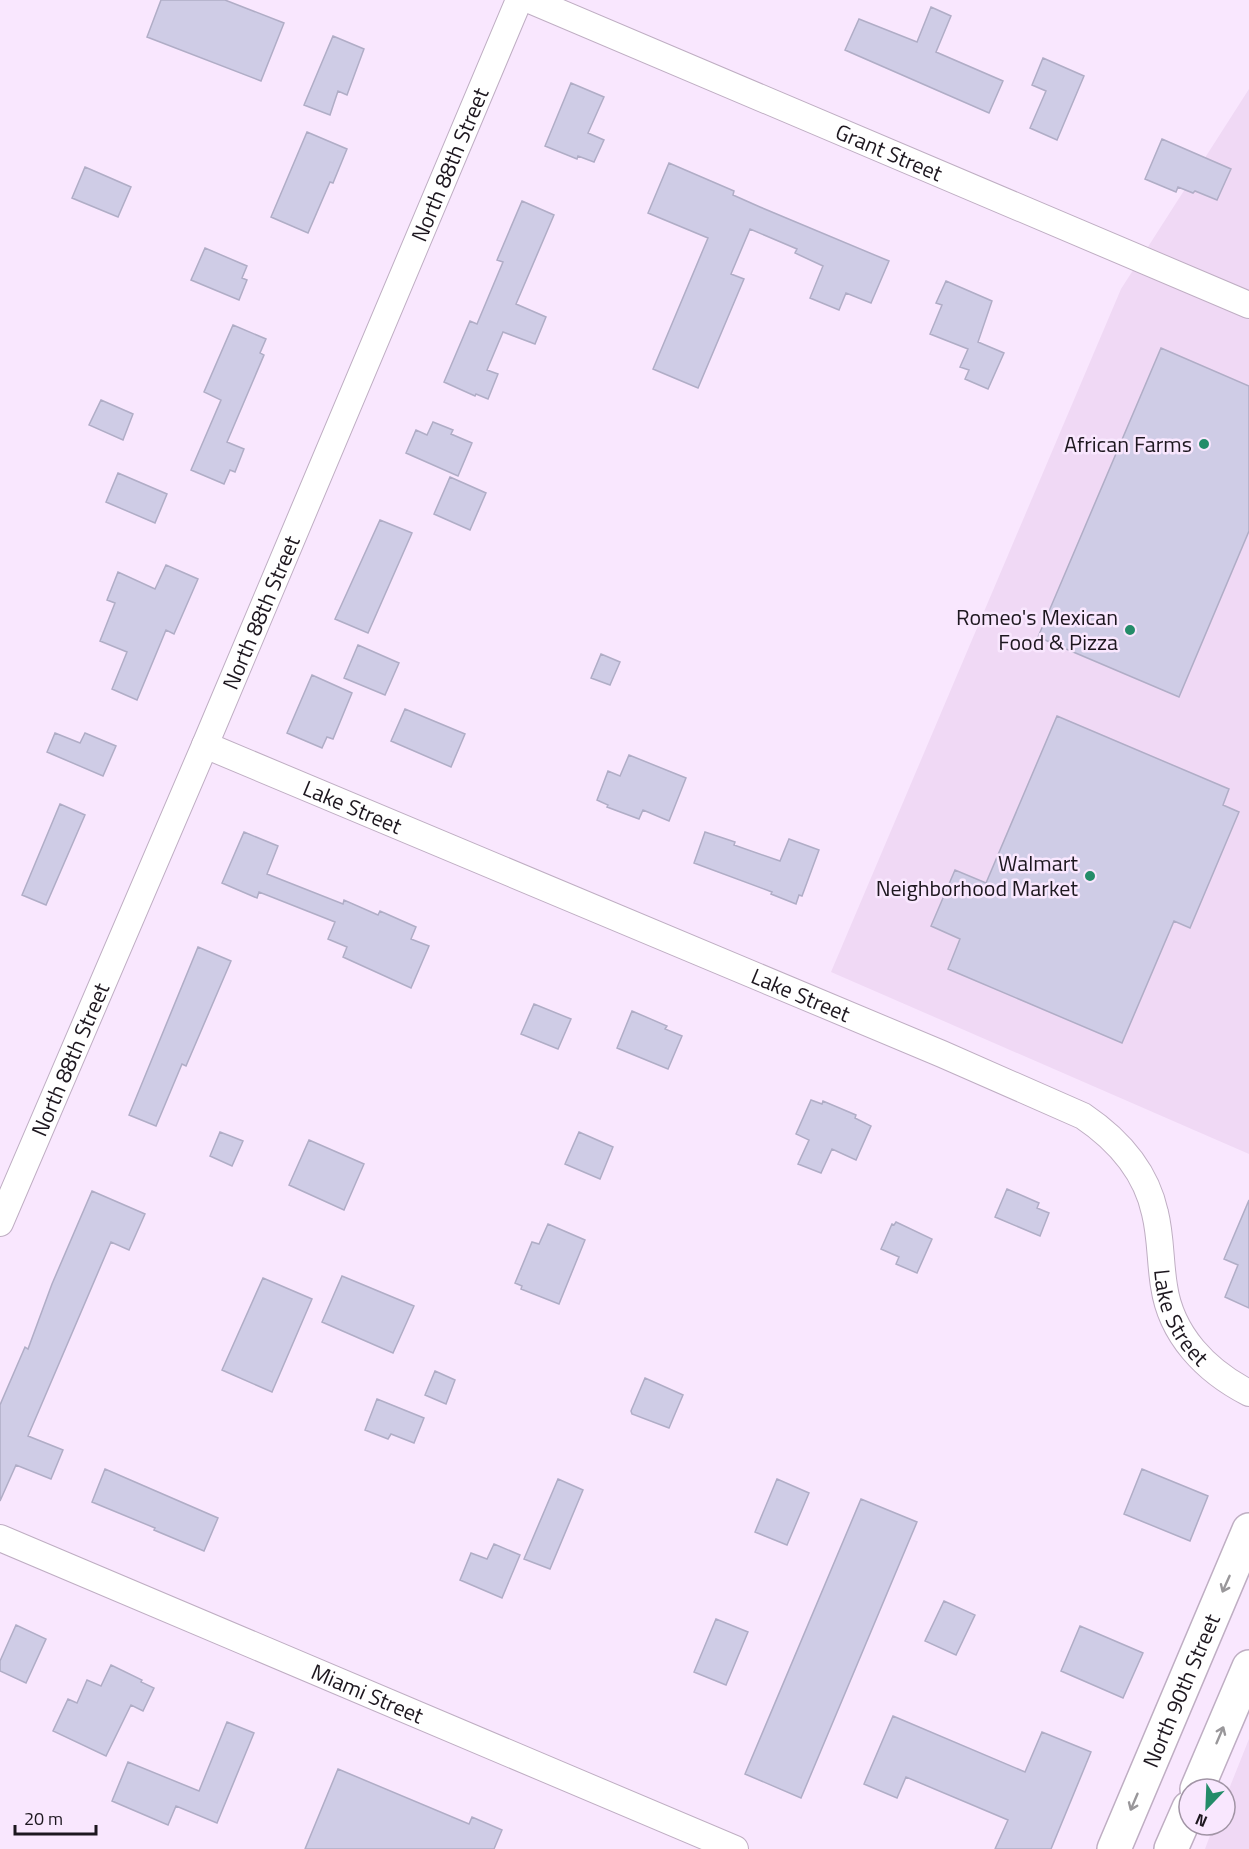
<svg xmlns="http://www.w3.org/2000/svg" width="1249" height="1849" viewBox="0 0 1249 1849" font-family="'Titillium Web',sans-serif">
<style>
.built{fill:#f0d9f5}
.building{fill:#cfcce6;stroke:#b0adc6;stroke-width:1.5}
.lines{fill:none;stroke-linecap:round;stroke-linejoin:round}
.minor-casing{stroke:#bfaec3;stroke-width:28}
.primary-casing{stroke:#bfaec3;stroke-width:36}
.minor{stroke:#fff;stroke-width:26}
.primary{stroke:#fff;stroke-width:33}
.oneway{stroke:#99979a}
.poi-dot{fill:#248c69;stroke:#f9e7fe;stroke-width:2}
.labels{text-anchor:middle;stroke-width:5;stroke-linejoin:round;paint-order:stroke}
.street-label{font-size:22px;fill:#1d171f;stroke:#f9e7fe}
.poi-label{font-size:22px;fill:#1d171f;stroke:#f9e7fe;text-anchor:end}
</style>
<rect width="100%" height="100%" fill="#f9e7fe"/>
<path class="built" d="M 1249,89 L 1249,1154 L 831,972 L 1121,289 Z
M 1249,1739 L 1249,1849 L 1205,1849 L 1214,1825 L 1225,1825 L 1225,1799 Z"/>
<path class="building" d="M 161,0 L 225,0 L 284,23 L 261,81 L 147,37 Z
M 931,7 L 951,16 L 936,52 L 1003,81 L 989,113 L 845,50 L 859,19 L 917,42 Z
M 333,36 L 364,49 L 347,95 L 338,91 L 330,115 L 304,105 Z
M 1043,58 L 1084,76 L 1057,140 L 1030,128 L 1046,91 L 1032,85 Z
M 571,83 L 604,97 L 588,133 L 604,140 L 594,162 L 578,156 L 577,159 L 545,146 Z
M 307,132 L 347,149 L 333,183 L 330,182 L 308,233 L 271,217 Z
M 1162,139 L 1231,169 L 1217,200 L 1195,191 L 1193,193 L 1178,187 L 1176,192 L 1145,179 Z
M 669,163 L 734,191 L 733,195 L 760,207 L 889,261 L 871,303 L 846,293 L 839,310 L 810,298 L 823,266 L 795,253 L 797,249 L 750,229 L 731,274 L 744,279 L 698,388 L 653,369 L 708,238 L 648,213 Z
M 85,167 L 131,187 L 118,217 L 72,198 Z
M 522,201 L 554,215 L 516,304 L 546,317 L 535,344 L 503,332 L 487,370 L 498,374 L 488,399 L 476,394 L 475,396 L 444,382 L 470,321 L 477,324 L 503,262 L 497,260 Z
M 205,248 L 247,266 L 242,278 L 247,280 L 239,300 L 191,280 Z
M 946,281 L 992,301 L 978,342 L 1004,353 L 988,389 L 965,379 L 969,370 L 960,367 L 968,349 L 930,334 L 942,305 L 936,303 Z
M 233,325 L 266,339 L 260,353 L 264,355 L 227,442 L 244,449 L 235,472 L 230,470 L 224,484 L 191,470 L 221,400 L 204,392 Z
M 1161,348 L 1249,386 L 1249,531 L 1179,697 L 1038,637 Z
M 101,400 L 133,414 L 123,440 L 89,425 Z
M 433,422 L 453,430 L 451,434 L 472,443 L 458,476 L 406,453 L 416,430 L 427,435 Z
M 118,473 L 167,494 L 155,523 L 106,502 Z
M 450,477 L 486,493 L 470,530 L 434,514 Z
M 380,520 L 412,533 L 368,633 L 335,619 Z
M 166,565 L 198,579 L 174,634 L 166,630 L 137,700 L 112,689 L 127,652 L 100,641 L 115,603 L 107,600 L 118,572 L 155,589 Z
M 358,645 L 399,663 L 385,695 L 344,678 Z
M 601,654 L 620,662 L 610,685 L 591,678 Z
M 312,675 L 352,693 L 333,739 L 327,737 L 322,748 L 287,733 Z
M 405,709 L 465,734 L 451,767 L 391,741 Z
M 1057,716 L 1229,789 L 1223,805 L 1239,812 L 1190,928 L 1174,921 L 1122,1043 L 948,969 L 960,939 L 931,926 L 955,870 L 986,883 Z
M 55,733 L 80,743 L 85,733 L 116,746 L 103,776 L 47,752 Z
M 629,755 L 686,778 L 669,821 L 643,810 L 639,819 L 607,807 L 608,805 L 597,800 L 608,771 L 620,776 Z
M 60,804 L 85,815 L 46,905 L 22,895 Z
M 244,832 L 278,846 L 267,874 L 343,904 L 344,900 L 378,915 L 380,911 L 416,927 L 411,939 L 429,946 L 411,988 L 343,957 L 347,947 L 328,939 L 335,922 L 259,892 L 257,898 L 222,883 Z
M 705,832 L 735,842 L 734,845 L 780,861 L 789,839 L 819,850 L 802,896 L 799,895 L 796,904 L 771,894 L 772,892 L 694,863 Z
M 198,947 L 231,961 L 186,1066 L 182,1064 L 156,1126 L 129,1115 Z
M 534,1004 L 571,1019 L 558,1049 L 521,1034 Z
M 632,1011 L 667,1026 L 665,1029 L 682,1036 L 668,1069 L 617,1048 Z
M 811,1100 L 822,1104 L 823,1101 L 856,1115 L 855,1118 L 871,1126 L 856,1160 L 832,1149 L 821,1173 L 798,1164 L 809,1140 L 796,1134 Z
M 220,1132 L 243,1141 L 232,1166 L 210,1156 Z
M 579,1132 L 613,1147 L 600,1179 L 565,1164 Z
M 309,1140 L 364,1164 L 344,1210 L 289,1185 Z
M 1007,1189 L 1039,1203 L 1037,1208 L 1049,1213 L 1040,1236 L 995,1217 Z
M 92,1191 L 145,1214 L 129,1250 L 111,1242 L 28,1436 L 63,1450 L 51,1479 L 16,1465 L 0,1501 L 0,1405 L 25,1347 L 28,1349 L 52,1284 Z
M 1249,1200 L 1249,1308 L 1225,1297 L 1238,1265 L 1224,1259 Z
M 896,1222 L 932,1239 L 917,1273 L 896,1264 L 899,1257 L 881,1249 L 892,1224 L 894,1225 Z
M 548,1224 L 585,1240 L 559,1304 L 521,1289 L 522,1286 L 515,1283 L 532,1242 L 539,1244 Z
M 342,1276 L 414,1306 L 393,1353 L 322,1322 Z
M 263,1278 L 312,1299 L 272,1392 L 222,1370 Z
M 435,1371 L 455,1380 L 446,1404 L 425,1395 Z
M 645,1378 L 683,1395 L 669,1428 L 632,1414 L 631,1411 Z
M 377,1399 L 424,1418 L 414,1443 L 391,1434 L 388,1439 L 365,1430 Z
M 105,1469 L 218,1518 L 204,1551 L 154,1530 L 155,1528 L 92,1502 Z
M 1142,1469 L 1208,1496 L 1190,1541 L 1124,1514 Z
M 558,1479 L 583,1490 L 550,1569 L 524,1559 Z
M 777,1479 L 809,1493 L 787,1545 L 755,1532 Z
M 861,1499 L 917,1522 L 801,1798 L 745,1774 Z
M 494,1544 L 520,1555 L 502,1598 L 460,1580 L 471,1553 L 487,1559 Z
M 944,1601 L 975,1615 L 956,1655 L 925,1641 Z
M 716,1619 L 748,1632 L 726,1685 L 694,1672 Z
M 16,1625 L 46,1639 L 26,1683 L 0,1671 L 0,1661 Z
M 1080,1626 L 1143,1653 L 1123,1698 L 1061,1671 Z
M 111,1665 L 142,1680 L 141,1682 L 154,1688 L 143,1711 L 131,1705 L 106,1756 L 53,1731 L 68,1699 L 77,1703 L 87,1680 L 101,1686 Z
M 893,1716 L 1025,1772 L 1042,1732 L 1091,1752 L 1051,1849 L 995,1849 L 1008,1820 L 906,1777 L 897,1798 L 864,1784 Z
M 227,1722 L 254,1733 L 217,1823 L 176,1806 L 168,1825 L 112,1801 L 128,1762 L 199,1791 Z
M 338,1769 L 469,1824 L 472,1817 L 502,1830 L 494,1849 L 305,1849 Z"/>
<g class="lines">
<defs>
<g id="minor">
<path id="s1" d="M 530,0 L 1249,305"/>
<path id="s2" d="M 205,745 L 942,1054 L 1083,1116 C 1117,1139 1146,1171 1155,1213 C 1161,1237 1160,1262 1164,1286 C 1171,1335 1206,1371 1249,1393"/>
<path id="s3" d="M 0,1223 L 205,745 L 519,0"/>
<path id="s4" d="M 0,1538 L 735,1849"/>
</g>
<g id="primary">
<path d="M 1197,1789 L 1249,1667"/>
<path id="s5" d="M 1114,1849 L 1249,1530"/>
<path d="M 1171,1849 L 1189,1808"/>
</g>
</defs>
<use href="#minor" class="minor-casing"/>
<use href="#primary" class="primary-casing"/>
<use href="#minor" class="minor"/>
<use href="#primary" class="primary"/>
</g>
<defs><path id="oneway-shaft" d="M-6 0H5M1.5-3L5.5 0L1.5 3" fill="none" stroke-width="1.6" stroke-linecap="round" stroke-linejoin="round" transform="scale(1.5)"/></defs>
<g class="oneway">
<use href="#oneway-shaft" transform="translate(1226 1584) rotate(114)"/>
<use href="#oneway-shaft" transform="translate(1220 1735) rotate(-67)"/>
<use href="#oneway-shaft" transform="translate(1134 1802) rotate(113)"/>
</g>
<g class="poi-dot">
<circle cx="1204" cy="444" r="6"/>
<circle cx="1130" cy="630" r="6"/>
<circle cx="1090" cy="876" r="6"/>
</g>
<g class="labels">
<g class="street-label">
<text dy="8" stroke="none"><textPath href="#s1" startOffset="390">Grant Street</textPath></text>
<text dy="8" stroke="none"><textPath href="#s3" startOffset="1150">North 88th Street</textPath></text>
<text dy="8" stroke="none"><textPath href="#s3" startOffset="664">North 88th Street</textPath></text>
<text dy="8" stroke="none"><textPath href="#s2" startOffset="160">Lake Street</textPath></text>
<text dy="8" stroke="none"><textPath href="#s2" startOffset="646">Lake Street</textPath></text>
<text dy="8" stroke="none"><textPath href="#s3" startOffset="178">North 88th Street</textPath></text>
<text dy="8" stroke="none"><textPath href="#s2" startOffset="1186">Lake Street</textPath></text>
<text dy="8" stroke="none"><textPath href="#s5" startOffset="172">North 90th Street</textPath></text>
<text dy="8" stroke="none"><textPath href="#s4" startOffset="399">Miami Street</textPath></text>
</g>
<g class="poi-label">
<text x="1192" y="452">African Farms</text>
<text x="1118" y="625">Romeo's Mexican<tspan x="1118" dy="25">Food &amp; Pizza</tspan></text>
<text x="1078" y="871">Walmart<tspan x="1078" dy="25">Neighborhood Market</tspan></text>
</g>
</g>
<g transform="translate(1207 1807) rotate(203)"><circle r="28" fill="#f9e7fe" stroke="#a194a5" stroke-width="1.5"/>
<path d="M0-4.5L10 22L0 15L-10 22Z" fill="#248c69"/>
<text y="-9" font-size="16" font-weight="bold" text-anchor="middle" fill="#1d171f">N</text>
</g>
<path d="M15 1825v9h81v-9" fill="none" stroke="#1d171f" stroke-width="3"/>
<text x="24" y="1825" font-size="18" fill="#1d171f" stroke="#f9e7fe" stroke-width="4.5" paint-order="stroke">20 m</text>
</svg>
